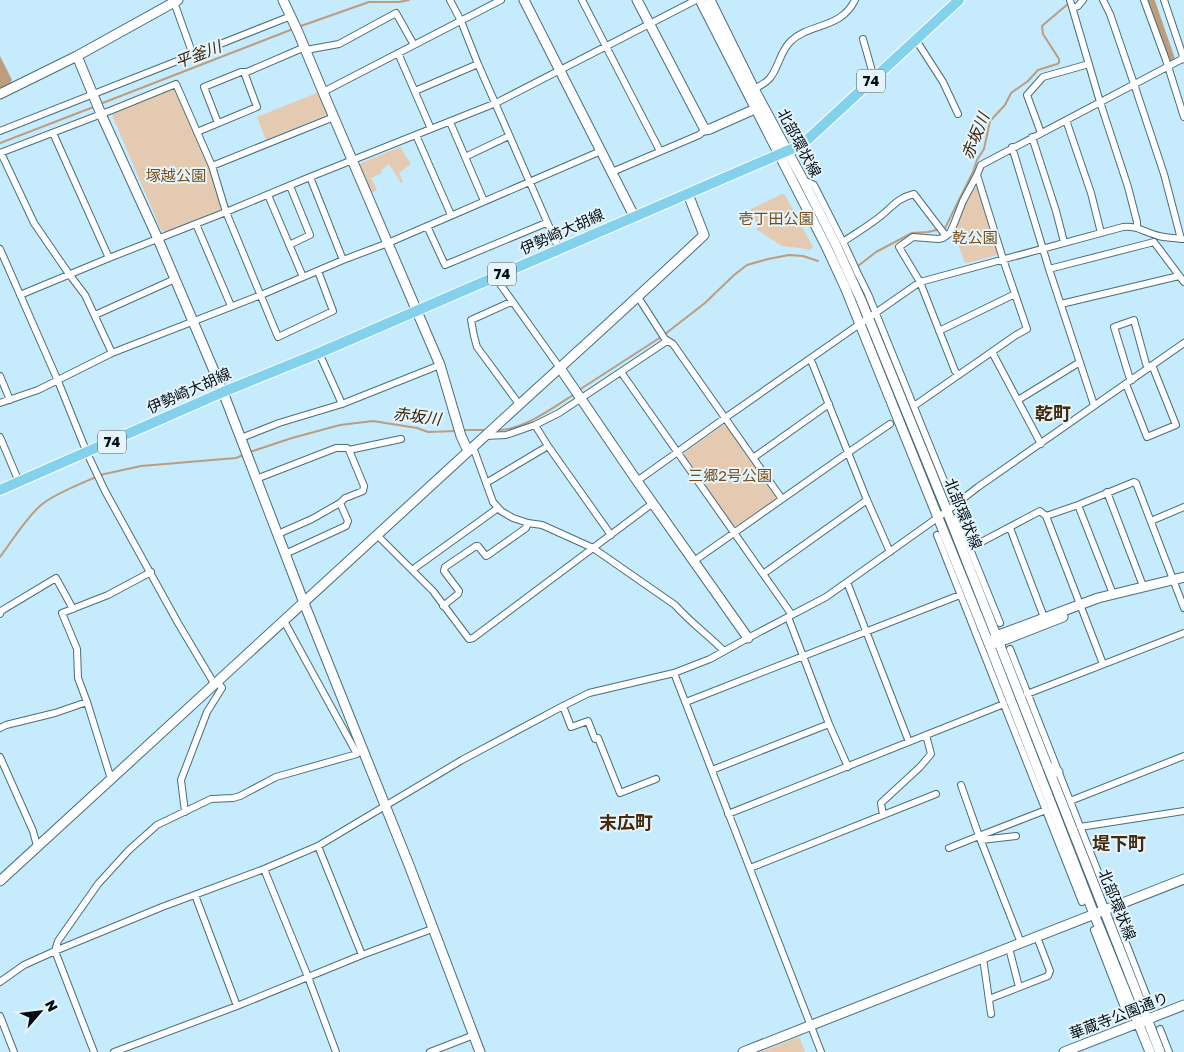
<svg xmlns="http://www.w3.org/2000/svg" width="1184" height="1052" viewBox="0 0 1184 1052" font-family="'Golos Text','Noto Sans JP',sans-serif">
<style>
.green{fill:#e3cab0}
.water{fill:#bc9d7d}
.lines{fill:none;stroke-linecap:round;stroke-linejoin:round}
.stream{stroke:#bc9d7d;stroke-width:2}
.canal{stroke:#bc9d7d;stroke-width:7}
.minor-casing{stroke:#4a6d7c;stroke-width:8}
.tertiary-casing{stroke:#4a6d7c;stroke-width:11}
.primary-casing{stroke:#fff;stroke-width:12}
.minor{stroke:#fff;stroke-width:6}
.tertiary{stroke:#fff;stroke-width:9}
.primary{stroke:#84d1ec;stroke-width:10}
.labels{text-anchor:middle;stroke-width:4;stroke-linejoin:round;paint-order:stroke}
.shield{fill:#e5f5fb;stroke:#475359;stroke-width:1}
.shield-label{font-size:14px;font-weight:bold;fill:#030e14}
.street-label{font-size:15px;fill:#030e14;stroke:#e5f5fb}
.park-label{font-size:15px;fill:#774d18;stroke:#e5f5fb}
.water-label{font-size:16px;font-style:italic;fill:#3c250a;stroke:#e5f5fb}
.quarter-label{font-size:18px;font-weight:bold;fill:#452b0a;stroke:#e5f5fb}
</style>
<rect width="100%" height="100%" fill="#c5ebfd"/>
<path class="green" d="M 173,89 L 175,89 L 209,167 L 222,207 L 220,210 L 166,233 L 161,230 L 112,115 L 114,112 Z
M 319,92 L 328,113 L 327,115 L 266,140 L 257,117 Z
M 400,147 L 411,164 L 399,173 L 403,182 L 401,183 L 389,164 L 381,170 L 382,173 L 371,178 L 377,190 L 371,193 L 360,166 L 361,163 Z
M 974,188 L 978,188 L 999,252 L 997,255 L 967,263 L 965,263 L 954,233 L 964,206 Z
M 782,194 L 785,195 L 813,247 L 810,250 L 800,248 L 782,246 L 756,229 L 758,227 L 750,210 L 751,209 Z
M 723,425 L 727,426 L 776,496 L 776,499 L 738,527 L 733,526 L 684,455 L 685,452 Z
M 799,1037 L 805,1052 L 761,1052 Z"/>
<path class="water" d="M 0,56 L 12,80 L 10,83 L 0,89 Z"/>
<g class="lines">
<path class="stream" d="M 298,27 L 369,2 L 399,2 L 409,0
M 100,104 L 293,29
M 0,143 L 96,106
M 858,266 L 876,252 L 912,233 L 928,232 L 945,228 L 973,172 L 977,160 L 984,149 L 990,121 L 1005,105 L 1011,93 L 1028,81 L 1038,70 L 1057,64 L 1059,63 L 1059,59 L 1043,34 L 1042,26 L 1069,3
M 665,334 L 705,303 L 734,275 L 747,265 L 768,259 L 789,255 L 803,256 L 818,261
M 579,390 L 661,337
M 462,430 L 487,430
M 497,430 C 521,431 553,408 573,395
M 250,452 L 292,438 L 340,425 L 373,421 L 417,428 L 428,432 L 457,431
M 100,475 L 141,466 L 236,458 L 243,455
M 0,557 C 12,541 26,518 41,505 C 54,494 80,484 96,477"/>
<path class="canal" d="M 1151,0 L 1171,58"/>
<defs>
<path id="minor" d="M 450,0 L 461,21 L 478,64 L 559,249
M 582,0 L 660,151
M 1070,0 L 1100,102 L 1128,187 L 1137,222 L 1137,228
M 1103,0 L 1110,14 L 1134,84 L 1164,174 L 1181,239
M 1144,0 L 1166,60 L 1184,117
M 1164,0 L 1184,59
M 174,2 L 193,55
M 1073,8 L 1078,6 L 1083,0
M 863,39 L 874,78
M 916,40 L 943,82 L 958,114
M 306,50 L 339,44 L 396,13 L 414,45
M 398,53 L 431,129
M 754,89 C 760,86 766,83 770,78 C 779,67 780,51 791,41 C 810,23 841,29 855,0
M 415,91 L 478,64
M 323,92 L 501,0
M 1066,120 L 1091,193 L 1101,233
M 450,122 L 484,201
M 218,123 L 204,87 L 241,72 L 247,72 L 305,47
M 0,131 L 286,18 L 290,15
M 197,132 L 257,107 L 244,72
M 53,133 L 109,258
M 1041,133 L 1027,95 L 1043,77 L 1089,64
M 416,135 L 451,215
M 1032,137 L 1056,211 L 1064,242
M 1012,147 L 1049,269 L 1094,405
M 0,153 L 112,110 L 176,84 L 212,166 L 226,212 L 278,337 L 333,311 L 318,271
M 1,153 L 34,223 L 69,274 L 85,295 L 112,353
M 465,157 L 509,136
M 212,166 L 334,117
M 612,172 L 699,135 L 705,130
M 310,177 L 343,260
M 803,180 L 814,185 L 846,248 L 858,274 L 868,294 L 951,498 L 956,504
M 268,195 L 303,277
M 196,224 L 231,306
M 427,226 L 445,265 L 546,223
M 843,242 C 856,233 870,225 882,215 C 894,205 898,198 914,194 L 946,236
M 289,245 L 310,235 L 290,186
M 0,249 L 58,381 L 87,453 L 105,491 L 178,623 L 215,685
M 1049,269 L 1154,242 L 1184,282
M 495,277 L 560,368
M 20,295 L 109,258 L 226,212 L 310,177 L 496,103 L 696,0
M 638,297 L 665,339 L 673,344 L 782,499
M 511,302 L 471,320 L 474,336 L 477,347 L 519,404
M 1061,304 L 1179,276
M 95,315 L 175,279
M 939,331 L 1015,294
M 992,352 L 1041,444
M 319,353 L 342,404
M 810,359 L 813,365 L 867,500 L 890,552
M 621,372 L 792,615
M 959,375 L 955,371 L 920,282 L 899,247 L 913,237 L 938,239 L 943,238 L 950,233 L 954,224 L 963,201 L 977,175 L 981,165 L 1184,58
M 0,376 L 10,400
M 1132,380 L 1129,376 L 1114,327 L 1134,320 L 1146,364 L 1149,368
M 1126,384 L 1147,437 L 1176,425 L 1152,365
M 1018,400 L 1080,362
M 0,403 L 38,390 L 112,353 L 261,295 L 343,260 L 388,243 L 601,151
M 914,406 L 1016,335 L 1027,329 L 1003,259 L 977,175
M 535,425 L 548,446 L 611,535
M 485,436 L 506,435 L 535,425 L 559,413 L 667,341
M 0,437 L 19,482
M 241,438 L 279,423 L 342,404 L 440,365
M 473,447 L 493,502 L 501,511 L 513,518 L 528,523 L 542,525 L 593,548 L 675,605 C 690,622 708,635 724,651
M 753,458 L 829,404
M 256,479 L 336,448 L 347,448 L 349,450 L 401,439
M 637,481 L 725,418 L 920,282 L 1123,227 C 1136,225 1146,233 1159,236 C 1167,238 1176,238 1184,239
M 486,483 L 548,446
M 1107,492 L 1143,586
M 1078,505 L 1113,594
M 1046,516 L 1052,514 L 1078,505 L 1134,482 L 1136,483 L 1184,608
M 957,517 L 1000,623
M 1151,521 L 1184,507
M 1010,528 L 1045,620
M 278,534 L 312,519 L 340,503 L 345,498 L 348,497 L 363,491 L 364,486 L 349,450
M 937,535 L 1082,902
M 378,536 L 433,591 L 469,639 L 473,638 L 653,503
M 970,548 L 1040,511 L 1046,516 L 1103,664
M 285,554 L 346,526 L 348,521 L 340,503
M 694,561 L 849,452 L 890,424
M 412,570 L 498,508
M 763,574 L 867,500
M 847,582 L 909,742
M 443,606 L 458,594 L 459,591 L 444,571 L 445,567 L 476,546 L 478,546 L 486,556 L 488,555 L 526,528 L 528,523
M 0,614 L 1,611 L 56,578 L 73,609
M 788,617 L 829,724 L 848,767
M 1010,649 L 1106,892
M 674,673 L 821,1052
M 1027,694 L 1184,633
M 686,702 L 960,595
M 563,706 L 571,727 L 588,721 L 595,739 L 598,738 L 620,793 L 656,779
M 0,728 L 6,725 L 55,713 L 87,702
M 0,757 L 33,831 L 37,846
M 712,770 L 829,724
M 111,779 L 87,702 L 78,678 L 77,649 L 62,613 L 108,595 L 151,572
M 1070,801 L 1184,756
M 185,812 L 181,780 L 207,712 L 222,688 L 218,682
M 728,814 L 1004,704
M 883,815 L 881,803 L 920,767 L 931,754 L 926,735
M 1080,827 L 1184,811
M 981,840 L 1016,836
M 318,846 L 362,955
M 949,848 L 979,836 L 961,785
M 750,868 L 936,794
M 264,869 L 308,977 L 336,1052
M 195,895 L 237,1006
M 1117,920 L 1149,1002
M 1094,930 L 1125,1010
M 1021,943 L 979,836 L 1046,810
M 1009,948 L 1019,987
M 983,958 L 991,1014
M 0,982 L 24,965 L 55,951 L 162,907 L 264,869 L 318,846 L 462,760 L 563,706 L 589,693 L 674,673 L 710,659 L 748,638 L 826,597 L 947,511 L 978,487 L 1184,343
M 989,999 L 1048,976 L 1050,971 L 1037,937
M 0,1016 L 14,1052
M 1160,1029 L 1169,1052
M 94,1052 L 55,951 L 58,941 L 98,884 L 129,850 L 157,825 L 211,799 L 233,798 L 240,796 L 276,777 L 357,754 L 284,621
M 114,1052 L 237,1006 L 362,955 L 432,929
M 430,1052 L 474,1035"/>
<path id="tertiary" d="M 283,0 L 298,32 L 323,92 L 440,365 L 461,436 L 468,451
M 524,0 L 634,216
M 637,0 L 705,130 L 710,129 L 755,109
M 700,0 L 826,246 L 845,287 L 989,644 L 1094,914 L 1150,1052
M 710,0 L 754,89 L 803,180 L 835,243 L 861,300 L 947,511 L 1160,1052
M 77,56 L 101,114 L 158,239 L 223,392 L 304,603 L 409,865 L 480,1052
M 1184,58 L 1184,57
M 0,94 L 77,56 L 178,0
M 560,368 L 637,481 L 748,638
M 956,531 L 967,542
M 993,640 L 996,636 L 1098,598 L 1184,577
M 994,643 L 999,642 L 1063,617
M 1047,766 L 1058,772
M 0,881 C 162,733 324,585 485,436 C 558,369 632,303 704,235 L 688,194
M 743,1052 L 1184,879
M 1064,1052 L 1184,1005"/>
<path id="primary" d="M 0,490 L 223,392 L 319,353 L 796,147 L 806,141 L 959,0"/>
</defs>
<use href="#minor" class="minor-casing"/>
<use href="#tertiary" class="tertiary-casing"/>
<use href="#primary" class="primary-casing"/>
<use href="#minor" class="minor"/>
<use href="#tertiary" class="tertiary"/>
<use href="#primary" class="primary"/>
</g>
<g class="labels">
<g class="shield">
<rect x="857" y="69.5" width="28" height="23" rx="4"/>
<rect x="488" y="262.5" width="28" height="23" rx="4"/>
<rect x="98" y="430.5" width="28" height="23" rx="4"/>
</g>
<g class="shield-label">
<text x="871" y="86">74</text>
<text x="502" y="279">74</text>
<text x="112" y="447">74</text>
</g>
<g class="street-label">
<text transform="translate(799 143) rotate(62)" y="5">北部環状線</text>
<text transform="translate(562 232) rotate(-24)" y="5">伊勢崎大胡線</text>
<text transform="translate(189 391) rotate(-24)" y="5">伊勢崎大胡線</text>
<text transform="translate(963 514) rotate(68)" y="5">北部環状線</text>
<text transform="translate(1117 905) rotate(68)" y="5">北部環状線</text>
<text transform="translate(1119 1016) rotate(-21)" y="5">華蔵寺公園通り</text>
</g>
<g class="park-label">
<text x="176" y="181">塚越公園</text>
<text x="776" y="224">壱丁田公園</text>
<text x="975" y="243">乾公園</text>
<text x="730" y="481">三郷2号公園</text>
</g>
<g class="water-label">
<text transform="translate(198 54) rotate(-21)" y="6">平釜川</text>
<text transform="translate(975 136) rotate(-68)" y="6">赤坂川</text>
<text transform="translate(417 416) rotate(7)" y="6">赤坂川</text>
</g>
<g class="quarter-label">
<text x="1053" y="420">乾町</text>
<text x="626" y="829">末広町</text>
<text x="1119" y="850">堤下町</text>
</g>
</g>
<g transform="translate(40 1012) rotate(62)" stroke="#e5f5fb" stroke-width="4" paint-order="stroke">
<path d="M0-4L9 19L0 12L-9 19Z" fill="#030e14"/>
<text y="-8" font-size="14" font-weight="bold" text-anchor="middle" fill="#030e14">N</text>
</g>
</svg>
